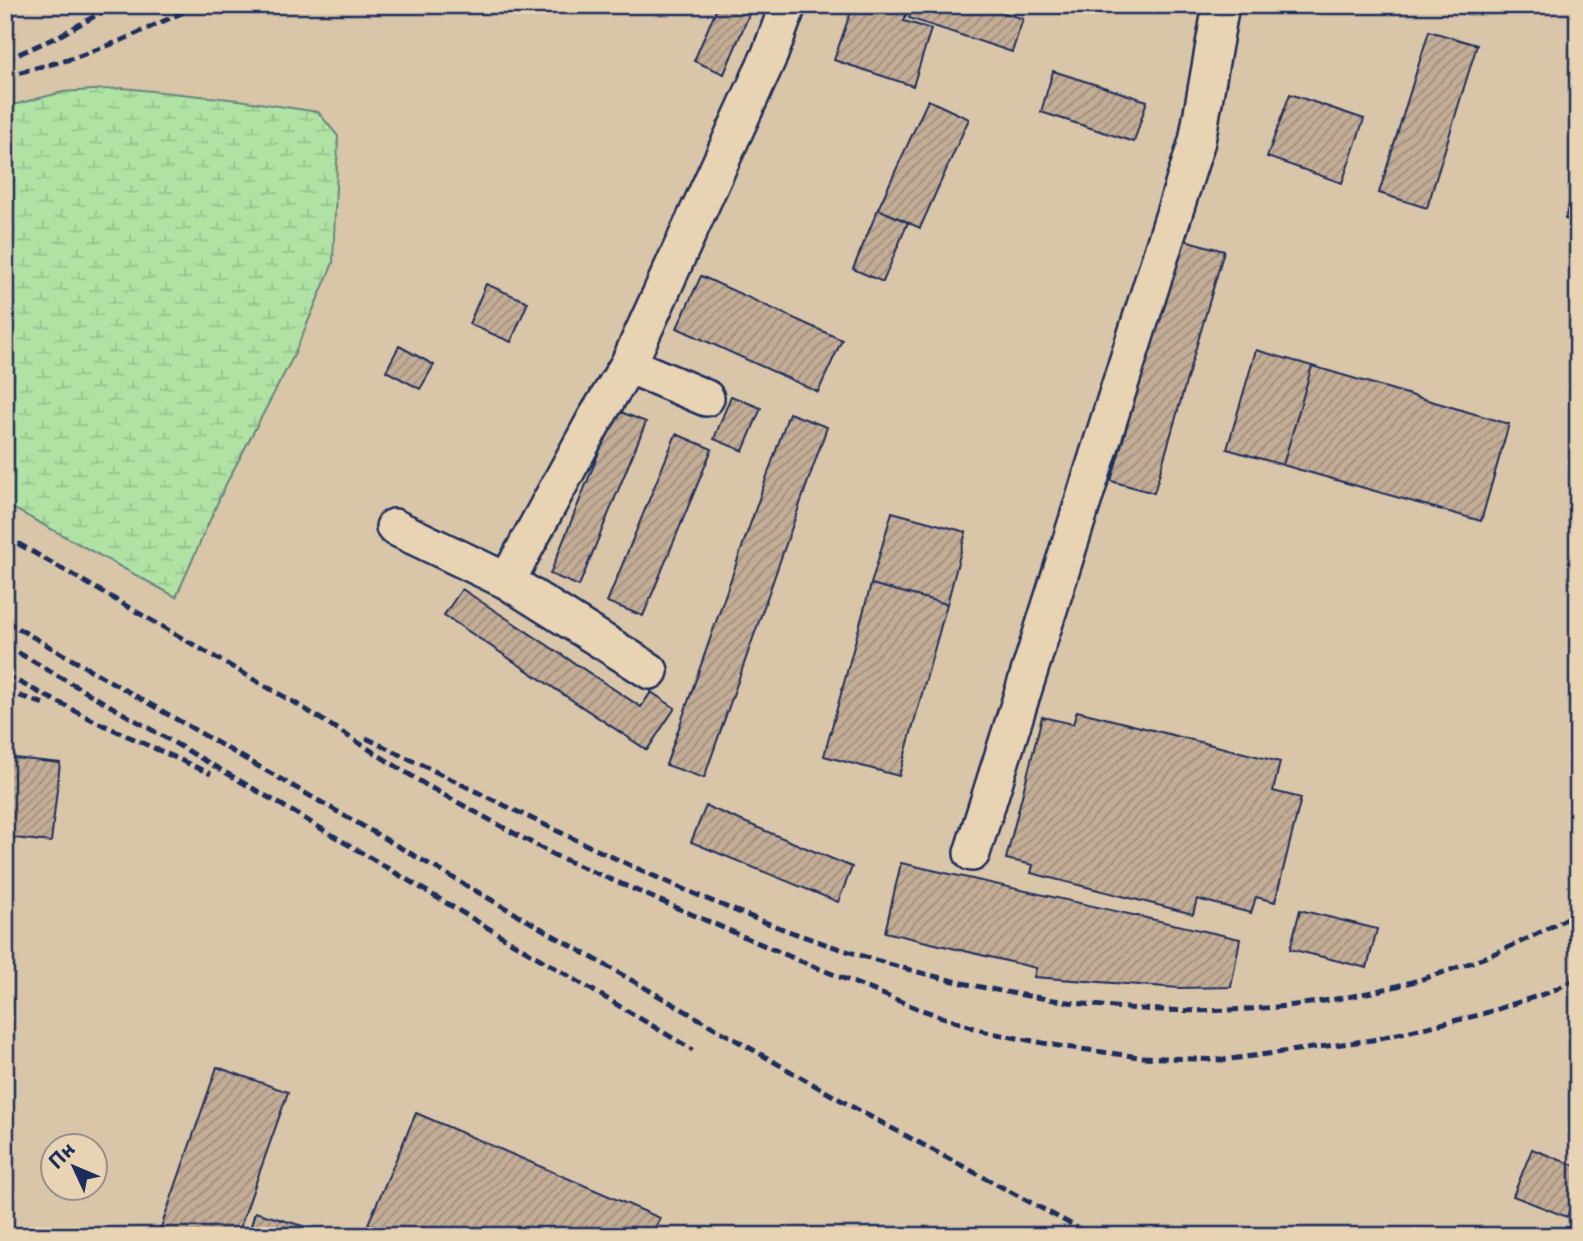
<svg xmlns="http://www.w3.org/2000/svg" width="1583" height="1241" viewBox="0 0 1583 1241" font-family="'Playpen Sans',sans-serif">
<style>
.built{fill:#d9c5a8;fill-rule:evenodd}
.wetland{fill:url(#wetland-marsh);stroke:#658880;stroke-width:2}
.building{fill:url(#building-hatch);stroke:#1b2f5e;stroke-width:2}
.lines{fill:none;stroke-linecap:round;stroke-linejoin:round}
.minor-casing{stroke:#1b2f5e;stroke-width:40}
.minor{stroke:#e8d3b2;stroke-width:35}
.rail{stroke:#1b2f5e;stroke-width:5;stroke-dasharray:10 5;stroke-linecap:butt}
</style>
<defs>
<pattern id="wetland-marsh" width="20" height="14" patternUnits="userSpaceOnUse" patternTransform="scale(1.75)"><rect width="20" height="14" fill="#afe2a3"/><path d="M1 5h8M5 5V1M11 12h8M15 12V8" fill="none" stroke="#96c28f"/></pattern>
<pattern id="building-hatch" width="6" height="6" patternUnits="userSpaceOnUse" patternTransform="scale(1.75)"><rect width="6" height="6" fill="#c4ad95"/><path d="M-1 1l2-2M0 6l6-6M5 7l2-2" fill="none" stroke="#9e8d7d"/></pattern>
</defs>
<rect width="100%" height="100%" fill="#e8d3b2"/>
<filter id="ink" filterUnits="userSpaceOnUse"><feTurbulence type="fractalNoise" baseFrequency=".0143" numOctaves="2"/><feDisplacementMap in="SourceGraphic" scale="14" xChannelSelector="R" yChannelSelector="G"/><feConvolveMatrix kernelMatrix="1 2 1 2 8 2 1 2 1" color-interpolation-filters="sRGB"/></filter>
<g filter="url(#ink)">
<path class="built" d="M 5,5 L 1578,5 L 1578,1236 L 5,1236 L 5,504 L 176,597 L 225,486 L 293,357 L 333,263 L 338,136 L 318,112 L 239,100 L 123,88 L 63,92 L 5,107 ZM 52,1146 L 94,1146 L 94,1188 L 52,1188 Z"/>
<path class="wetland" d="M 123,88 L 239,100 L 318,112 L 338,136 L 333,263 L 293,357 L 225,486 L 176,597 L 5,504 L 5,107 L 63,92 Z"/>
<path class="building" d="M 718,5 L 753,5 L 724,74 L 694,61 Z
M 853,5 L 909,5 L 904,21 L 931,29 L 913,86 L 834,60 Z
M 914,5 L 980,5 L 1023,19 L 1012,52 L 909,18 Z
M 1429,31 L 1477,45 L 1427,208 L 1379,193 Z
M 1053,71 L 1147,101 L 1134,142 L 1041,112 Z
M 1290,94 L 1364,119 L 1342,183 L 1267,157 Z
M 928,100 L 969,119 L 920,228 L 878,209 Z
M 1578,173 L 1578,222 L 1565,219 Z
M 878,209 L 908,222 L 883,282 L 853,269 Z
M 1181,239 L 1224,251 L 1154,493 L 1111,481 Z
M 701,276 L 842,340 L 818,392 L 677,328 Z
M 486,284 L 528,302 L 511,342 L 469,324 Z
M 399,346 L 434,365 L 420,389 L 386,371 Z
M 1256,350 L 1312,366 L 1283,465 L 1227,449 Z
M 1312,366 L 1509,424 L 1481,521 L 1283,465 Z
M 731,396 L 761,408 L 743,451 L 714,439 Z
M 616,410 L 646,422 L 579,586 L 550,574 Z
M 789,413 L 827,427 L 704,778 L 666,765 Z
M 676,434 L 712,449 L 643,616 L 607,602 Z
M 892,512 L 966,532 L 947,604 L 871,584 Z
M 871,584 L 947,604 L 899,776 L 824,756 Z
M 462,589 L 641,707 L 651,692 L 675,708 L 647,750 L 444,615 Z
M 1077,711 L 1280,762 L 1273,791 L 1301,798 L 1275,902 L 1256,897 L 1251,913 L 1197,899 L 1193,914 L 1031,873 L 1033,865 L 1006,859 L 1042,717 L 1073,724 Z
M 5,757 L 60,763 L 51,842 L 5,837 Z
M 706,806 L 852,867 L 838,902 L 691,842 Z
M 901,863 L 1240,939 L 1231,987 L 1179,988 L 1034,977 L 1036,968 L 885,932 Z
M 1300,910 L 1377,929 L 1367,968 L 1290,949 Z
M 217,1067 L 288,1092 L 237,1236 L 158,1236 Z
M 416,1113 L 660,1218 L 652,1236 L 395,1236 L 368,1224 Z
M 1532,1149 L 1578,1167 L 1578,1190 L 1567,1217 L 1513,1196 Z
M 255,1212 L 337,1236 L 248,1236 Z"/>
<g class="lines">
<defs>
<path id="minor" d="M 628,365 L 770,54 L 788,5
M 394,527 L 507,581
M 650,671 L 507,581 L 594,421 L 628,365 L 706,398
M 972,853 L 1197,141 L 1221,5"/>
</defs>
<use href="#minor" class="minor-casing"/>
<use href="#minor" class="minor"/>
<path class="rail" d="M 5,60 L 57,37 L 115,5
M 5,76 L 71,59 L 120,41 L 199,5
M 5,536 L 300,706 L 426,785 L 554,855 L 798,960 L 919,1009 L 986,1032 L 1059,1046 L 1139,1057 L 1223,1060 L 1372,1040 L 1479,1015 L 1550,992 L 1578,978
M 5,621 L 858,1110 L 1093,1236
M 5,645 L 285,807 L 693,1050
M 5,675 L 97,722 L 211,774
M 5,691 L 47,705
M 366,738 C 505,804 649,881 794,933 C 1051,1026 1332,1054 1578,912"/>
</g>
</g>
<rect width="1583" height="1241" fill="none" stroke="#e8d3b2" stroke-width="28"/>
<rect x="14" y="14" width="1555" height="1213" fill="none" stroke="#1b2f5e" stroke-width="2.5" filter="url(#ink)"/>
<g transform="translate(74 1167) rotate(314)"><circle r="33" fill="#e8d3b2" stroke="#969190" stroke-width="2"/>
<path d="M0-5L12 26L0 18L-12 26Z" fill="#1b2f5e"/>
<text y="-10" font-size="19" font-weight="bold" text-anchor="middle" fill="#1b2f5e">Пн</text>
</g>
</svg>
